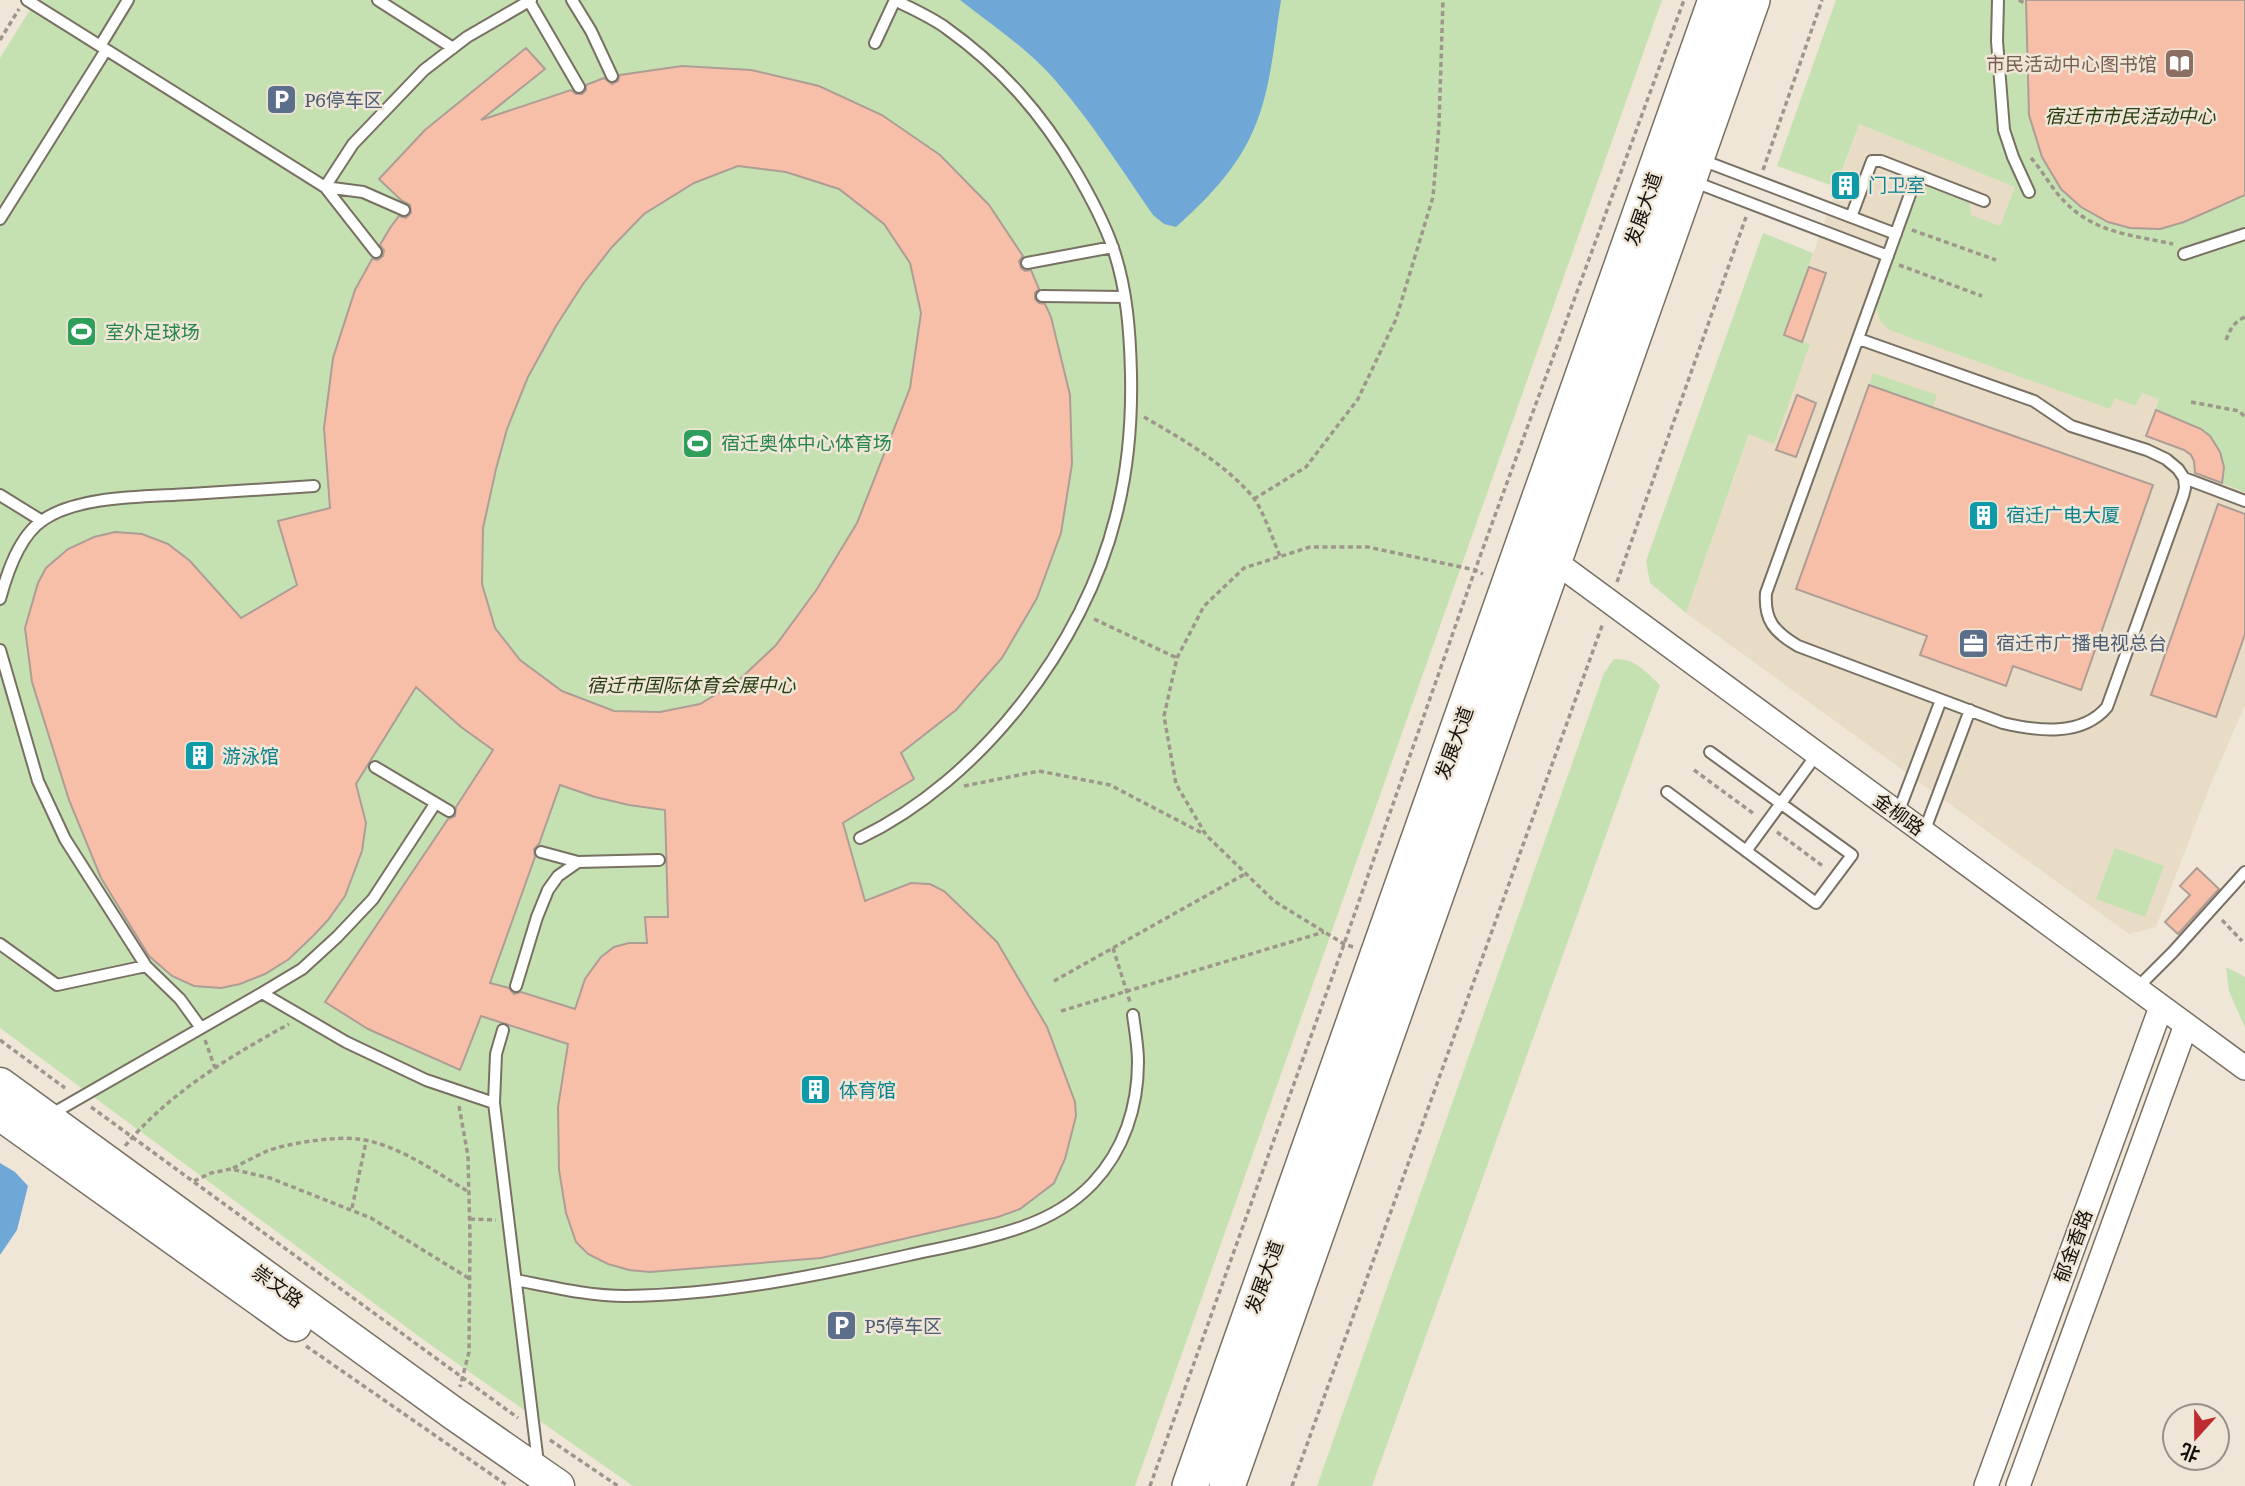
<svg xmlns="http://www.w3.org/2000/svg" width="2245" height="1486" viewBox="0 0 2245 1486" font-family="Literata,'Noto Sans SC',serif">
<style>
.built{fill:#e8dcc6}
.green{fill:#c6e1b1}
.water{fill:#6fa8d7}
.building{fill:#f8bfa8;stroke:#ad9d96;stroke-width:2;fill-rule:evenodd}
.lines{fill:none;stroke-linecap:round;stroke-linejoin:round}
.lane-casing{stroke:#787063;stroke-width:14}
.street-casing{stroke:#787063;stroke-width:26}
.secondary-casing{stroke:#787063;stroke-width:35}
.primary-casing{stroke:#787063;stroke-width:38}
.path{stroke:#9d968b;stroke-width:3.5;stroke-dasharray:5 3.5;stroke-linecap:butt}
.lane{stroke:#fff;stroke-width:10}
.street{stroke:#fff;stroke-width:23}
.secondary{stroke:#fff;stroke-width:32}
.primary{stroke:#fff;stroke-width:35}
.labels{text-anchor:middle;stroke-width:5;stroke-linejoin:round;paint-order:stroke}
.education-label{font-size:19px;fill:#785e54;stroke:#efe6d7;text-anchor:end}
.service-label{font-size:19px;fill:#4e5e75;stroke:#efe6d7;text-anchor:start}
.park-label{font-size:19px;font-style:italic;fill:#293e13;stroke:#efe6d7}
.culture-label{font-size:19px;fill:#0d838f;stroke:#efe6d7;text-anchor:start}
.street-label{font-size:19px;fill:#14110c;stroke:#efe6d7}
.leisure-label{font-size:19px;fill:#27864d;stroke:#efe6d7;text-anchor:start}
</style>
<rect width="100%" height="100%" fill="#efe6d7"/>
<path class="built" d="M 1859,124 L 2245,278 L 2245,705 L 2210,786 L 2156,927 L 2129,934 L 1686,613 Z"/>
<path class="green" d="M 36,0 L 1662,0 L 1135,1486 L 633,1486 L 428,1343 L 0,1028 L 0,58 Z
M 1836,0 L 2245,0 L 2245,492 L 2222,483 C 2227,431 2196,426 2156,410 L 2159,399 L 2142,393 L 2135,406 L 2114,398 L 2110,409 L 1889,330 L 1881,322 L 1876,309 L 1919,188 L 1930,186 L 1969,200 L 1971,215 L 2000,226 L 2015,187 L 1859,124 L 1836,187 L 1777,166 Z
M 1763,233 L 1813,253 L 1784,335 L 1810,344 L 1774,444 L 1749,434 L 1686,613 L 1650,583 L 1646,561 Z
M 1873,373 L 1937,395 L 1933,407 L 1869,385 Z
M 1614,659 C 1635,658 1645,671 1660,685 L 1372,1486 L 1317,1486 L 1604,673 Z
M 2115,848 L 2164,866 L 2145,917 L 2096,899 Z
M 2226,967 L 2245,977 L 2245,1028 L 2229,991 Z"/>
<path class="water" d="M 960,0 L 1281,0 C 1274,43 1271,91 1253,131 C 1236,170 1206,200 1176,227 L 1164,224 L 1153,215 C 1121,169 1091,121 1055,80 C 1028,49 992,25 960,0 Z
M 0,1163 L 15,1172 L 28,1186 L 17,1230 L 0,1255 Z"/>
<path class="building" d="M 2026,0 L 2245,0 L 2245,195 L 2184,222 L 2160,229 L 2130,228 L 2108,222 L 2081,207 L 2061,189 L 2042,157 L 2029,115 Z
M 526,48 L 545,69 L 481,120 L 571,90 L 576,94 L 582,94 L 586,90 L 586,85 L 604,78 L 612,84 L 618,81 L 620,75 L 682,66 L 751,70 L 819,86 L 882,115 L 940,155 L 989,205 L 1023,256 L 1019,261 L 1021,268 L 1025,271 L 1031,270 L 1039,289 L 1035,293 L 1035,299 L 1039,303 L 1045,304 L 1051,317 L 1070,395 L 1072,464 L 1061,533 L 1037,598 L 1002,658 L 956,710 L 901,753 L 914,779 L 843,823 L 865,901 L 911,883 L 930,884 L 944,891 L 997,942 L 1047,1027 L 1075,1102 L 1076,1116 L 1065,1159 L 1054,1183 L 1020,1209 L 998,1217 L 821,1258 L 650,1272 L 629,1270 L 608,1264 L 588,1254 L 576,1242 L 566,1213 L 559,1170 L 558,1107 L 568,1044 L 481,1016 L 460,1070 L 368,1029 L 325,1002 L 448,819 L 455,816 L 456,807 L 493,750 L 461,727 L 416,687 L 356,784 L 366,823 L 362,851 L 345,896 L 328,920 L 313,936 L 289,959 L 265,974 L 240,984 L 221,988 L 194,986 L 172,976 L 149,956 L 101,878 L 69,800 L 32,682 L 25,628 L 38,583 L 46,568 L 68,549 L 94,537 L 115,532 L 142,534 L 168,544 L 190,561 L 241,618 L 297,585 L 278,521 L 330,508 L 324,428 L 333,358 L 355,290 L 372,259 L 378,260 L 383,256 L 384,250 L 380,245 L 390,228 L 399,216 L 406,218 L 411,213 L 410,205 L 401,200 L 379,179 L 425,130 ZM 738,166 L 786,172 L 839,189 L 884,224 L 910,263 L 921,313 L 910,388 L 857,523 L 817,589 L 776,645 L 738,681 L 700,704 L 660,712 L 614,711 L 562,691 L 520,660 L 495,628 L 482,584 L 483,528 L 496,469 L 507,429 L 528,377 L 556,326 L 583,284 L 612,247 L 644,214 L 694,183 ZM 560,785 L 595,797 L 629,805 L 665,810 L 668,917 L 645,917 L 647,943 L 629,943 L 614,947 L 601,957 L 585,979 L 575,1009 L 521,992 L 514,994 L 509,988 L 490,983 L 535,857 L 534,849 L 539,844 Z
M 1809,267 L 1826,273 L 1802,342 L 1784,335 Z
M 1869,385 L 2153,485 L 2081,690 L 2013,666 L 2006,686 L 1920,655 L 1927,636 L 1796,589 Z
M 1797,395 L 1816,403 L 1796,457 L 1776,450 Z
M 2156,410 L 2201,429 L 2210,436 L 2220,452 L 2224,467 L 2222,483 L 2195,473 L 2194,461 L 2191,455 L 2184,450 L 2146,436 Z
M 2218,504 L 2245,514 L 2245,634 L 2216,717 L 2151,695 Z
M 2197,868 L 2219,889 L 2178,934 L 2165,922 L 2190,895 L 2180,886 Z"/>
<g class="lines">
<defs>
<path id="lane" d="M 27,0 L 325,187 L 376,252
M 378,0 L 453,48
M 572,0 L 591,31 L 612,76
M 1998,0 L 1997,41 L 2004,130 L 2013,157 L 2029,192
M 529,1 L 579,87
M 100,46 L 128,0
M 1699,159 L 1896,234
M 1692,181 L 1888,256
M 325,187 L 353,144 L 424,70 L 467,37 L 531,0
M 325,187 L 363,192 L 404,210
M 1851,217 L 1872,161 L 1881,161 L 1917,175
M 0,219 L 106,50
M 2184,254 L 2245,234
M 1027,263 L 1113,247
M 1042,296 L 1124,297
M 1859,339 L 2034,401 L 2071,426 L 2147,450 L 2166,459 L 2178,469 L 2184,478 L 2185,488 L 2183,496 L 2107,707 C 2082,737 2037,731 2003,723 L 1798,646 C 1774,632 1764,620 1766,593 L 1917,175 L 1984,201
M 2184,478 L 2245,501
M 0,495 L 42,521
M 0,599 C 7,573 19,536 43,520 C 79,495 147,497 190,494 C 232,491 273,489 314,486
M 0,650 L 38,781 L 65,839 L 146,966 L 180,999 L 201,1028
M 375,767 L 449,811
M 1667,792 L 1816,903 L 1852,855 L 1710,752
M 1898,813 L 1941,700
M 1924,832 L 1970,710
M 860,838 C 981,780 1084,645 1116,516 C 1128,470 1132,421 1131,374 C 1130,332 1127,289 1113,248 C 1104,222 1090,196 1076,172 C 1042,114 1002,68 946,28 C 931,17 912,9 895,0 L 875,43
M 1746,851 L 1817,754
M 541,852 L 578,862
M 0,944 L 57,985 L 146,966
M 516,986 L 537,917 L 548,890 L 558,876 L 578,862 L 659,860
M 2137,988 L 2173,952 L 2245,872
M 262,993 L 302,969 L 337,937 L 373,899 L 435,804
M 494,1103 L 496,1054 L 503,1030
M 50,1115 L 262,993 L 346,1042 L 426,1080 L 494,1103 L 538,1463
M 516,1280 C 552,1287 589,1296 626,1296 C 721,1295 816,1276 909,1255 C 946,1247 985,1240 1022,1227 C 1048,1218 1074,1203 1093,1183 C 1124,1150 1138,1107 1138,1062 C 1138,1046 1135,1030 1133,1015"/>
<path id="street" d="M 1553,560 L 2245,1068
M 1986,1486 L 2161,1007
M 2018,1486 L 2186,1025"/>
<path id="secondary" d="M 0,1084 L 453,1413 L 558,1486
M 0,1114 L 295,1325"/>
<path id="primary" d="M 1190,1486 L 1716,0
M 1227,1486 L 1752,0"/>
</defs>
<use href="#lane" class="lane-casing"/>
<use href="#street" class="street-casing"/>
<use href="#secondary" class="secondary-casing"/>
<use href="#primary" class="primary-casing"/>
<path class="path" d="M 2019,0 L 2026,4
M 0,40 L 19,9
M 2031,158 C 2043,171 2051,188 2064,201 C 2094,233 2132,235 2173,244
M 1763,170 L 1822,0
M 1912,230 L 1996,260
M 1899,265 L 1982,296
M 2226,340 C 2230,329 2234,322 2245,317
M 2191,402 L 2239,411 L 2245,417
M 1144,417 C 1182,439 1224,463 1253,497 C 1263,510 1273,540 1280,556
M 1254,499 L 1306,467 L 1358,399 L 1396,319 L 1433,197 L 1439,125 L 1443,0
M 1617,582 L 1746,217
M 1094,619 L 1177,658
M 1694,770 L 1754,814
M 964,786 L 1039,771 L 1110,785 L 1204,834
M 1777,832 L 1824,867
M 2222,920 L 2242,941
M 1353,947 L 1344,944 L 1274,901 L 1206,835 L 1176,784 L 1164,716 L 1177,658 L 1204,606 L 1244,568 L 1310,547 L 1368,547 L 1475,570 L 1483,574
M 1113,948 L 1130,1002
M 1054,981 L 1245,874
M 1061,1011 L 1324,932
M 0,1040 L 65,1088
M 205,1040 L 215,1068
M 459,1106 L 468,1156 L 470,1237 L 469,1352 L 460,1387
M 91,1107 L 518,1418
M 125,1146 C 169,1093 229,1057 289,1024
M 233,1168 C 245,1162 256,1156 267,1151 C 288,1143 336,1136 358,1139 C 398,1144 435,1172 469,1192
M 194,1181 L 211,1173 L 231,1169 L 270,1178 L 371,1218 L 470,1279
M 352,1208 L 366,1142
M 470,1219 L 496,1220
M 306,1346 L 508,1486
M 550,1440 L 618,1486
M 1150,1486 L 1344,944 L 1475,570 L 1684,0
M 1292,1486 L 1603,623"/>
<use href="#lane" class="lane"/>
<use href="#street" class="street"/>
<use href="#secondary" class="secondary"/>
<use href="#primary" class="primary"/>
</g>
<defs>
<symbol id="library-square" viewBox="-11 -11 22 22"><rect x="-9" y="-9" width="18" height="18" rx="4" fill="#8d6e63" stroke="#efe6d7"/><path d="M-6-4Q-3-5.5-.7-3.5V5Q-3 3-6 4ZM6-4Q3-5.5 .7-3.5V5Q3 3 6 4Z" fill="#fff"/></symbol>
<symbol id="parking-square" viewBox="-11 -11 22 22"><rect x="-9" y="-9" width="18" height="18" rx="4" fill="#5c6f8a" stroke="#efe6d7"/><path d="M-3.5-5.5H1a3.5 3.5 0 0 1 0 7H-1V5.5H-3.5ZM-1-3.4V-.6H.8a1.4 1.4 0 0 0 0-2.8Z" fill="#fff"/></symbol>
<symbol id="building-square" viewBox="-11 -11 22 22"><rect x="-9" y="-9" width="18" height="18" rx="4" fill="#0f9aa8" stroke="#efe6d7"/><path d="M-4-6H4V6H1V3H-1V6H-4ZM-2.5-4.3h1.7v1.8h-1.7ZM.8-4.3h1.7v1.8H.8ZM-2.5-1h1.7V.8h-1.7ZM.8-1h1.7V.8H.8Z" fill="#fff"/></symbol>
<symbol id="stadium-square" viewBox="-11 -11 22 22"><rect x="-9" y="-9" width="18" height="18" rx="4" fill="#2e9e5b" stroke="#efe6d7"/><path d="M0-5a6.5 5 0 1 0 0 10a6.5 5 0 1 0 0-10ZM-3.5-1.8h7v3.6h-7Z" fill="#fff"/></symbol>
<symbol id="office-square" viewBox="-11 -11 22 22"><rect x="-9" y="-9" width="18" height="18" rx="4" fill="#5c6f8a" stroke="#efe6d7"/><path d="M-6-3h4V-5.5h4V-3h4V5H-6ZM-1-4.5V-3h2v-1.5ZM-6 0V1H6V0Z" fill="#fff"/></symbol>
</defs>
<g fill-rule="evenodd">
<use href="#library-square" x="2162" y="46" width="35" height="35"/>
<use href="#parking-square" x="264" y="82" width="35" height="35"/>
<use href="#building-square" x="1828" y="168" width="35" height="35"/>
<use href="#stadium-square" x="64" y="314" width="35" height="35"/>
<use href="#stadium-square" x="680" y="426" width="35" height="35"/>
<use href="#building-square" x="1966" y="498" width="35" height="35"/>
<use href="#office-square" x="1956" y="626" width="35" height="35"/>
<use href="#building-square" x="182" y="738" width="35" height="35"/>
<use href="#building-square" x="798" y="1072" width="35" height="35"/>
<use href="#parking-square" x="824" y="1308" width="35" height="35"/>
</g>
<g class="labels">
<g class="education-label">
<text x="2157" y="71">市民活动中心图书馆</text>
</g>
<g class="service-label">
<text x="304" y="107">P6停车区</text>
<text x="1996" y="650">宿迁市广播电视总台</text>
<text x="864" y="1333">P5停车区</text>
</g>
<g class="park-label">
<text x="2130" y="123">宿迁市市民活动中心</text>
<text x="691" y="692">宿迁市国际体育会展中心</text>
</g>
<g class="culture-label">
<text x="1868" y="192">门卫室</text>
<text x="2006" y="522">宿迁广电大厦</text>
<text x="222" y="763">游泳馆</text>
<text x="839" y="1097">体育馆</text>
</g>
<g class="street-label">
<text transform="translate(1643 209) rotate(-71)" y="7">发展大道</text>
<text transform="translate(1454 743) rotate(-70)" y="7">发展大道</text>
<text transform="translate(1899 814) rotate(36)" y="7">金柳路</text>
<text transform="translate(2073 1246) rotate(-70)" y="7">郁金香路</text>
<text transform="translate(1264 1277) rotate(-70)" y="7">发展大道</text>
<text transform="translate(278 1286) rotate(36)" y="7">崇文路</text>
</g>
<g class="leisure-label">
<text x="105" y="339">室外足球场</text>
<text x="721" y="450">宿迁奥体中心体育场</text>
</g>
</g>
<g transform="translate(2196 1437) rotate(201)"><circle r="33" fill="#efe6d7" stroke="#979186" stroke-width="2"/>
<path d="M0-5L12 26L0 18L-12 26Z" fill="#bd2d30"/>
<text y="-10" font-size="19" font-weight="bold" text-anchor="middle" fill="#14110c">北</text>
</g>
</svg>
